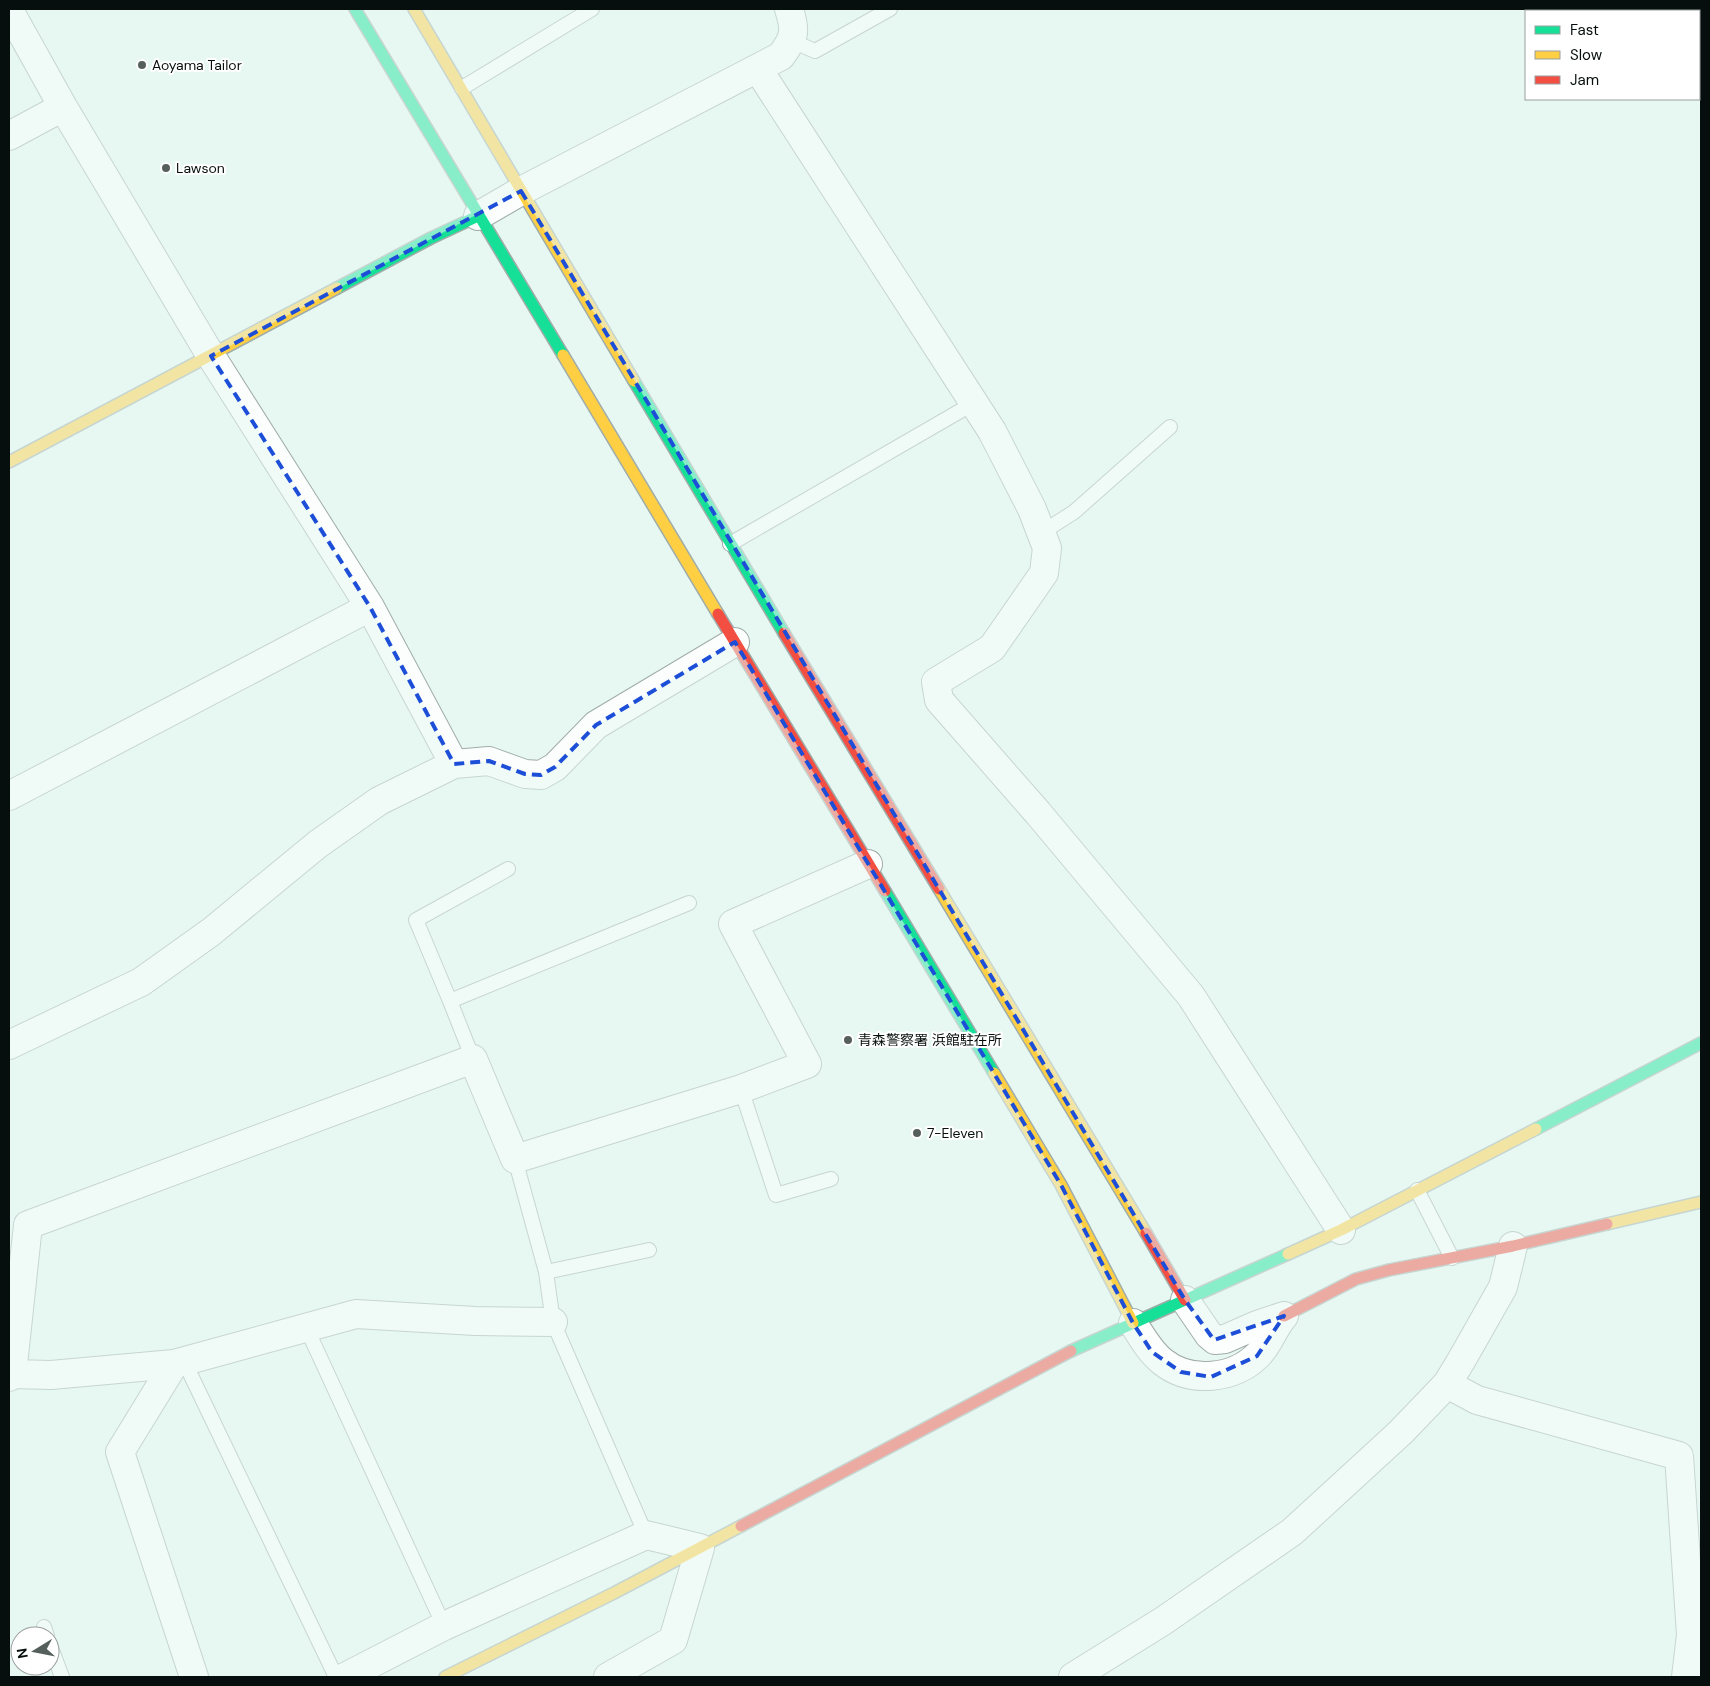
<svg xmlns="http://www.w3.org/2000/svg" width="1710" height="1686" viewBox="0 0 1710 1686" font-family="'DM Sans','Noto Sans JP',sans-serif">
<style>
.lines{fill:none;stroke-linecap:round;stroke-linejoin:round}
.lane-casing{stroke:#a0aca9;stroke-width:16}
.street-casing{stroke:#a0aca9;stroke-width:30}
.fast-casing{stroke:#a0aca9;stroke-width:14}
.slow-casing{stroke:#a0aca9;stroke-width:14}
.jam-casing{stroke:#a0aca9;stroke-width:14}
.lane{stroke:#fbfefd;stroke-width:14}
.street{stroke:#fbfefd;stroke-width:28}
.fast{stroke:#16e098;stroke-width:11}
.slow{stroke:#ffcf43;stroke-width:11}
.jam{stroke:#f24e42;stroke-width:11}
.marked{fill:none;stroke:#1d4ed8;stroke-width:4;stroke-dasharray:10 6;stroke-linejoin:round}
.poi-dot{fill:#55605d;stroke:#fff;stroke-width:2}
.labels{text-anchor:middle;stroke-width:4;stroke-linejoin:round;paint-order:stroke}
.poi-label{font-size:14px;fill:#060f0d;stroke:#fff;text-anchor:start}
</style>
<rect width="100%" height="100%" fill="#e7f7f2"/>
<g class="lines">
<defs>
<path id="lane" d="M 792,41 L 815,51 L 890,9
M 462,88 L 592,9
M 1041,533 L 1074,512 L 1170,427
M 730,544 L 974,403
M 450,1001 L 416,920 L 508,869
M 473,1059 L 450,1001 L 689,903
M 741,1089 L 776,1195 L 831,1179
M 515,1159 L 546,1272 L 553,1322 L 646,1535
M 1417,1190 L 1452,1258
M 546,1272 L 649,1250
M 306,1327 L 444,1626
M 184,1361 L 336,1677
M 44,1627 L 47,1636
M 50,1645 L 62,1677"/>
<path id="street" d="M 9,10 L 63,107 L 211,356 L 370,607 L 454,764
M 758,69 L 992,431 L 1032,509 L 1047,548 L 1044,573 L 992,648 L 936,682 L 939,700 L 1038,813 L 1191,996 L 1341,1230
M 9,136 L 63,107
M 478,216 L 521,191 L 781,56 C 795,37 796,31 789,9
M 9,796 L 370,607
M 9,1045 L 141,982 L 211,932 L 318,844 L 379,801 L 454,764 L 489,761 L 525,774 L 541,775 L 555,767 L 596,725 L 735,642
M 1185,1300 L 1209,1335 L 1215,1340 L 1225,1339 L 1257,1325 L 1284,1316
M 1133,1323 C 1142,1337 1150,1352 1163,1362 C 1191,1384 1234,1379 1258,1355 C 1270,1343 1273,1328 1284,1316
M 174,1364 L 120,1452 L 194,1677
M 12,1374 L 28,1225 L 473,1059 L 515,1159 L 741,1089 L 807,1064 L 733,924 L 868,864
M 9,1377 L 12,1374 L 51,1375 L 174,1364 L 356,1314 L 475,1321 L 553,1322
M 1447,1384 L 1477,1400 L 1679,1456 L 1691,1635 L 1686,1677
M 345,1677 L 444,1626 L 646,1535 L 700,1548 L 673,1640 L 608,1677
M 1073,1677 L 1163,1621 L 1292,1532 L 1401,1432 L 1447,1384 L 1461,1361 L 1503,1287 L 1513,1246"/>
<path id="fast" d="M 355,9 L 563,355
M 337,288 L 431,238 L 478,216
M 634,381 L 784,633
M 885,891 L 994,1073
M 1536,1129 L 1701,1043
M 1071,1351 L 1288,1254"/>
<path id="slow" d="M 414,9 L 634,381
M 563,355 L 718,614
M 9,462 L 337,288
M 939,889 L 1146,1233
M 994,1073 L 1061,1185 L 1133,1323
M 1607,1224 L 1701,1202
M 1288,1254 L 1341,1230 L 1536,1129
M 445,1677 L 614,1593 L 741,1526"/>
<path id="jam" d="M 718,614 L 885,891
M 784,633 L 939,889
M 1146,1233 L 1185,1300
M 1284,1316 L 1356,1279 L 1389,1270 L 1513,1246 L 1607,1224
M 741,1526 L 1071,1351"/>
</defs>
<use href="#lane" class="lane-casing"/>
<use href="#street" class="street-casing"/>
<use href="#fast" class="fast-casing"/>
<use href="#slow" class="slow-casing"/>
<use href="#jam" class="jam-casing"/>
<use href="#lane" class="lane"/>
<use href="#street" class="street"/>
<use href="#fast" class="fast"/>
<use href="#slow" class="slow"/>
<use href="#jam" class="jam"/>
</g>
<path d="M0 0H1710V1686H0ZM 521,191 L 1185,1300 L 1214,1340 L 1284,1316 L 1257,1356 L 1211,1377 L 1181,1372 L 1152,1352 L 1133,1323 L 1061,1185 L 735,642 L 596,725 L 555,767 L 541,775 L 525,774 L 489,761 L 454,764 L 370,607 L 211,356 Z" fill="#e7f7f2" fill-opacity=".55" fill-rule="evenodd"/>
<path class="marked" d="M 521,191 L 1185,1300 L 1214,1340 L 1284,1316 L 1257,1356 L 1211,1377 L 1181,1372 L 1152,1352 L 1133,1323 L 1061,1185 L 735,642 L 596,725 L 555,767 L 541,775 L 525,774 L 489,761 L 454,764 L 370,607 L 211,356 Z"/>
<g class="poi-dot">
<circle cx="142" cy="65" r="5"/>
<circle cx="166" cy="168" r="5"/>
<circle cx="848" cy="1040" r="5"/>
<circle cx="917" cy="1133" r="5"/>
</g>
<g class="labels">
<g class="poi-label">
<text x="152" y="70">Aoyama Tailor</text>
<text x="176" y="173">Lawson</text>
<text x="858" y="1045">青森警察署 浜館駐在所</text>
<text x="927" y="1138">7-Eleven</text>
</g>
</g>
<rect width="1710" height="1686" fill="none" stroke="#060f0d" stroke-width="20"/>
<rect x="1525" y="10" width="175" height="90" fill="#ffffff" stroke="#9b9f9e"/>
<rect x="1535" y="26" width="25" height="8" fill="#16e098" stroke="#9b9f9e"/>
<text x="1570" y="35" font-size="15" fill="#060f0d">Fast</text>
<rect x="1535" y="51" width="25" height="8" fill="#ffcf43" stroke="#9b9f9e"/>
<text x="1570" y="60" font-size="15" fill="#060f0d">Slow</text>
<rect x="1535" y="76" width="25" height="8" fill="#f24e42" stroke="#9b9f9e"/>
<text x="1570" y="85" font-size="15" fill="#060f0d">Jam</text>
<g transform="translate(35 1651) rotate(260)"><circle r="24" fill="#ffffff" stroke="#9b9f9e"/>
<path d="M0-4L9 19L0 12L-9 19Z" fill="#55605d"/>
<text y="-8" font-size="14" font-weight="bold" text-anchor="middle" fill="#060f0d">N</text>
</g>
</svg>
